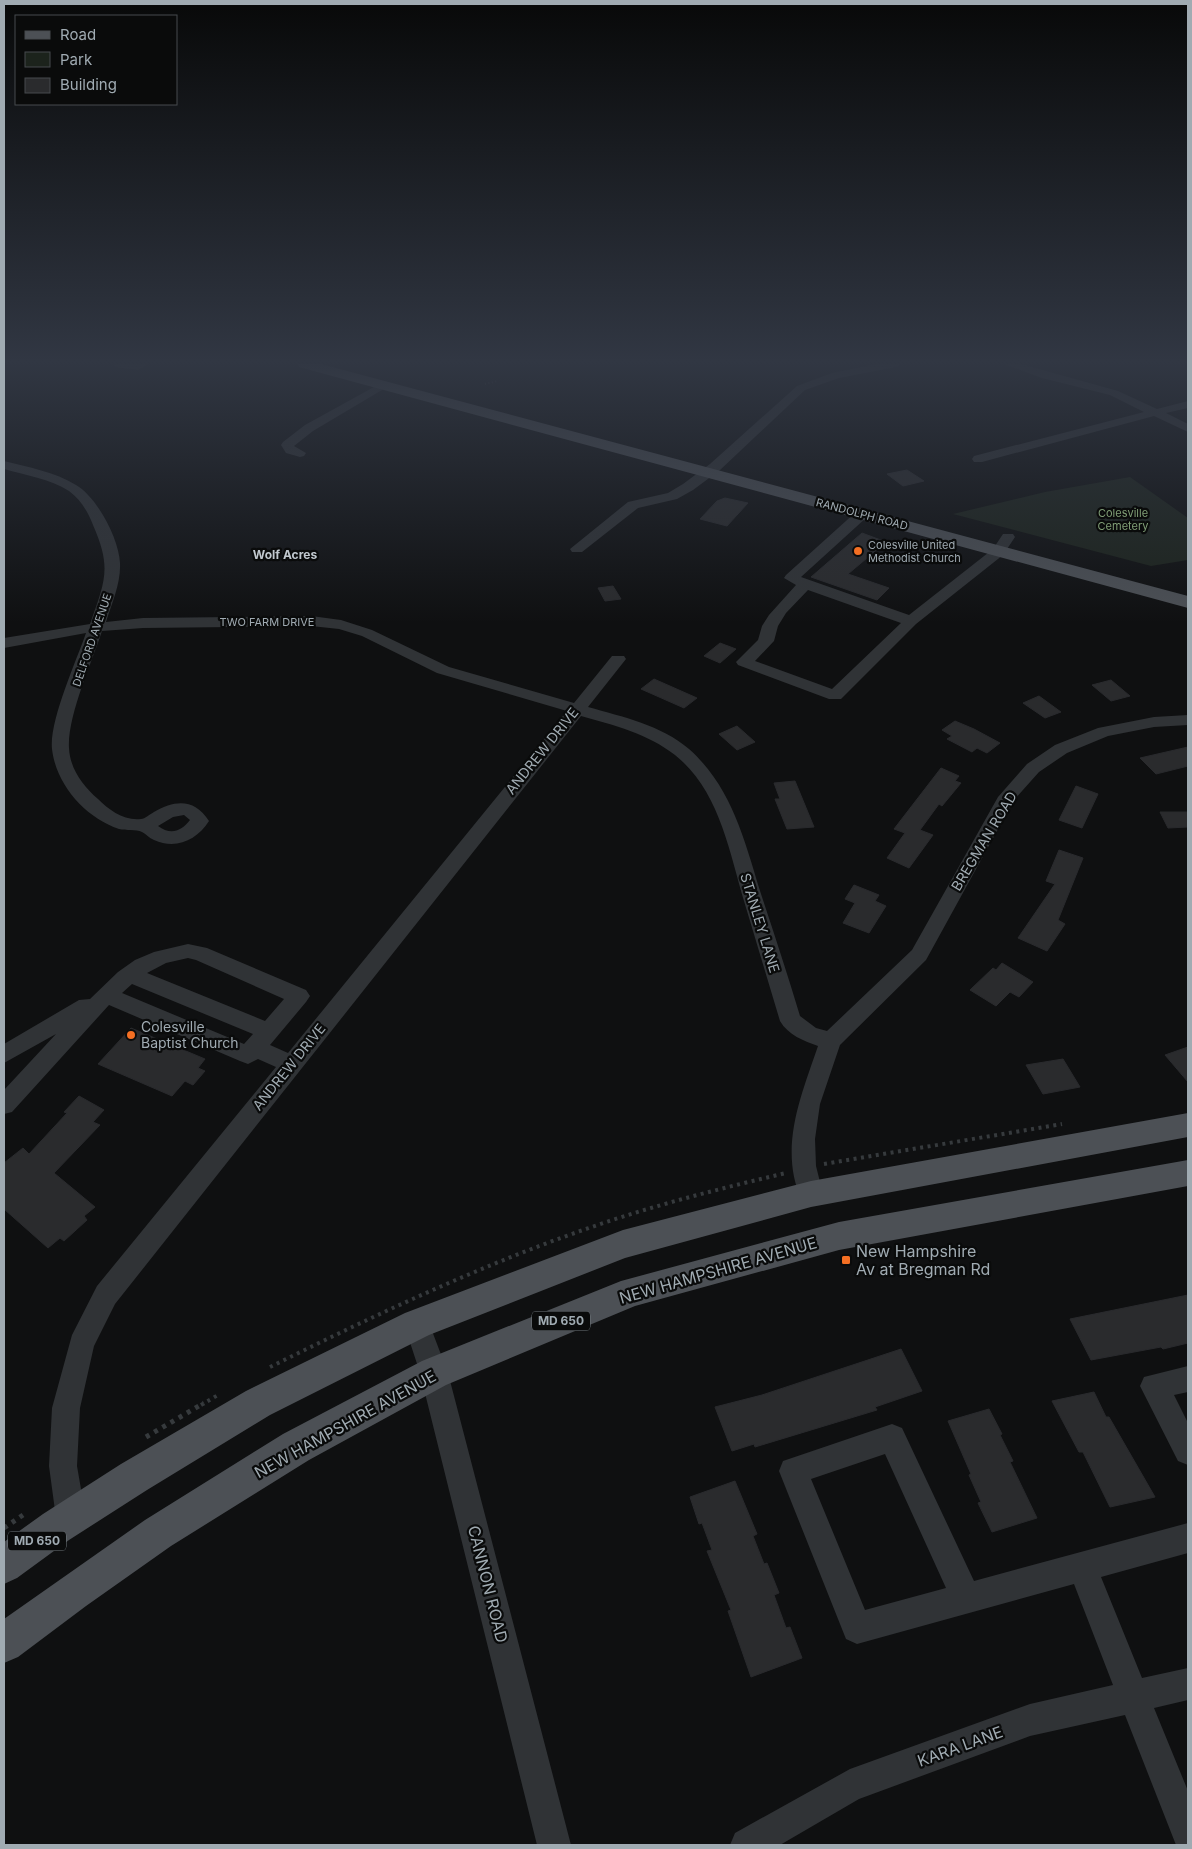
<svg xmlns="http://www.w3.org/2000/svg" width="1192" height="1849" viewBox="0 0 1192 1849" font-family="Inter,sans-serif">
<style>
.green{fill:#1c231c}
.building{fill:#2a2b2d;stroke:#292a2d}
.lines{fill:none;stroke-linecap:round;stroke-linejoin:round}
.path-far2{stroke:#363a3d;stroke-width:2;stroke-dasharray:1 2.5;stroke-linecap:butt}
.path-far1{stroke:#363a3d;stroke-width:4;stroke-dasharray:3 4.5;stroke-linecap:butt}
.path{stroke:#363a3d;stroke-width:5;stroke-dasharray:4 5.5;stroke-linecap:butt}
.minor{fill:#303336;fill-rule:evenodd}
.major{fill:#4c5055;fill-rule:evenodd}
.poi-dot{fill:#f46f23;stroke:#0a0b0b;stroke-width:2}
.labels{text-anchor:middle;stroke-width:4.5;stroke-linejoin:round;paint-order:stroke}
.far-park-label{font-size:11px;fill:#809e76;stroke:#0a0b0b}
.far-street-label{font-size:11px;fill:#a0abb2;stroke:#0a0b0b}
.far-poi-label{font-size:11px;fill:#a0abb2;stroke:#0a0b0b;text-anchor:start}
.far-neighbourhood-label{font-size:12px;font-weight:bold;fill:#c1c8ce;stroke:#0a0b0b}
.shield{fill:#0a0b0b;stroke:#737b80;stroke-width:1}
.shield-label{font-size:12px;font-weight:bold;fill:#a0abb2}
.street-label{font-size:14px;fill:#a0abb2;stroke:#0a0b0b}
.poi-label{font-size:14px;fill:#a0abb2;stroke:#0a0b0b;text-anchor:start}
.near-poi-label{font-size:16px;fill:#a0abb2;stroke:#0a0b0b;text-anchor:start}
.near-street-label{font-size:16px;fill:#a0abb2;stroke:#0a0b0b}
</style>
<rect width="100%" height="100%" fill="#0f1011"/>
<path class="green" d="M 1130,477 L 1188,518 L 1188,560 L 1151,566 L 953,514 L 1045,492 Z"/>
<path class="building" d="M 907,470 L 924,481 L 903,486 L 887,474 Z
M 725,498 L 748,503 L 727,526 L 700,519 L 717,501 Z
M 862,533 L 886,542 L 848,574 L 889,588 L 877,600 L 811,577 Z
M 613,586 L 621,599 L 605,601 L 598,588 Z
M 720,643 L 736,649 L 720,663 L 704,656 Z
M 654,679 L 697,698 L 684,708 L 641,689 Z
M 1111,680 L 1130,696 L 1111,701 L 1092,685 Z
M 1039,696 L 1061,712 L 1045,718 L 1023,703 Z
M 955,721 L 974,729 L 1000,743 L 987,753 L 977,748 L 972,752 L 947,739 L 952,736 L 942,730 Z
M 737,726 L 755,742 L 737,750 L 719,734 Z
M 1188,747 L 1188,766 L 1156,774 L 1140,758 Z
M 941,768 L 959,776 L 955,781 L 961,783 L 942,806 L 939,804 L 920,830 L 933,835 L 909,868 L 887,858 L 905,833 L 894,829 Z
M 795,781 L 814,827 L 787,829 L 775,799 L 780,799 L 774,783 Z
M 1076,786 L 1098,794 L 1082,828 L 1059,820 Z
M 1160,812 L 1188,812 L 1188,827 L 1168,828 Z
M 1059,850 L 1083,858 L 1058,920 L 1065,924 L 1047,951 L 1018,938 L 1055,884 L 1046,881 Z
M 854,885 L 879,895 L 875,901 L 886,906 L 869,933 L 843,923 L 855,903 L 845,899 Z
M 1002,963 L 1033,982 L 1019,997 L 1010,992 L 996,1006 L 970,990 L 993,968 L 996,970 Z
M 131,1028 L 205,1059 L 198,1068 L 205,1071 L 193,1085 L 185,1081 L 172,1096 L 98,1064 Z
M 1188,1047 L 1188,1082 L 1165,1055 Z
M 1063,1059 L 1080,1087 L 1043,1094 L 1026,1065 Z
M 79,1096 L 104,1110 L 93,1122 L 100,1125 L 54,1173 L 95,1207 L 84,1216 L 87,1220 L 64,1241 L 60,1238 L 48,1248 L 4,1209 L 4,1163 L 23,1148 L 29,1154 L 67,1113 L 64,1112 Z
M 1188,1295 L 1188,1343 L 1163,1349 L 1161,1347 L 1091,1360 L 1070,1319 Z
M 901,1349 L 922,1391 L 875,1407 L 877,1410 L 755,1447 L 754,1444 L 732,1451 L 715,1407 L 762,1395 Z
M 1094,1392 L 1106,1417 L 1109,1417 L 1155,1497 L 1110,1507 L 1083,1452 L 1079,1452 L 1052,1401 Z
M 989,1409 L 1002,1434 L 1000,1435 L 1013,1461 L 1010,1462 L 1037,1518 L 992,1532 L 978,1503 L 981,1502 L 969,1475 L 971,1474 L 948,1421 Z
M 735,1481 L 757,1534 L 753,1536 L 764,1564 L 767,1563 L 779,1593 L 774,1595 L 786,1628 L 790,1627 L 802,1658 L 751,1677 L 728,1611 L 731,1610 L 707,1551 L 712,1550 L 702,1523 L 699,1524 L 690,1497 Z"/>
<g class="lines">
<path class="path-far2" d="M 485,384 L 498,381"/>
<path class="path-far1" d="M 824,1164 L 1062,1124
M 270,1367 C 373,1316 477,1267 586,1229 C 651,1206 718,1189 786,1173
M 201,1405 L 218,1395"/>
<path class="path" d="M 146,1437 L 204,1403
M 4,1528 L 26,1513"/>
<path class="minor" d="M 114,364 L 148,364 L 138,370 L 115,367 Z
M 876,364 L 901,364 L 896,367 L 839,378 L 805,390 L 720,470 L 693,490 L 677,499 L 638,508 L 582,552 L 572,552 L 570,549 L 628,502 L 668,493 L 683,484 L 710,464 L 797,386 L 832,373 Z
M 1004,364 L 1021,364 L 1118,391 L 1157,409 L 1188,401 L 1188,408 L 1166,413 L 1188,424 L 1188,432 L 1154,416 L 982,462 L 974,462 L 972,459 L 974,456 L 1144,412 L 1110,395 L 1042,378 Z
M 383,382 L 389,385 L 387,387 L 313,431 L 294,446 L 306,453 L 304,456 L 300,457 L 286,453 L 281,445 L 283,442 L 305,425 Z
M 4,461 C 28,467 55,472 76,485 C 97,497 119,539 120,563 C 121,583 112,603 106,622 L 143,618 L 311,616 L 341,620 L 372,630 L 449,667 L 574,703 L 612,656 L 624,656 L 626,659 L 588,707 C 623,717 661,725 689,749 C 733,788 745,843 762,897 C 775,936 788,976 800,1016 L 816,1028 L 827,1031 L 912,950 L 998,797 L 1027,764 L 1055,745 L 1098,728 L 1154,717 L 1188,715 L 1188,725 L 1154,727 L 1108,736 L 1067,753 L 1039,772 L 1014,800 L 926,960 L 840,1045 L 820,1104 L 815,1139 L 816,1166 L 823,1194 L 820,1201 L 811,1205 L 802,1201 C 778,1149 801,1096 818,1046 C 804,1041 788,1035 780,1021 C 768,981 756,941 744,901 C 729,850 719,790 675,755 C 648,734 614,725 581,716 L 115,1304 L 94,1346 L 80,1408 L 77,1466 L 86,1518 L 81,1528 L 71,1533 L 61,1528 L 56,1518 L 49,1466 L 52,1408 L 72,1335 L 97,1286 L 276,1067 L 258,1059 L 248,1064 L 240,1061 L 109,1005 L 12,1112 L 4,1114 L 4,1090 L 56,1034 L 4,1063 L 4,1044 L 79,1000 L 90,999 L 118,972 L 135,960 L 154,952 L 188,944 L 207,948 L 306,990 L 310,996 L 306,1002 L 270,1045 L 288,1053 L 567,711 L 437,673 L 362,636 L 339,629 L 311,626 L 143,628 L 102,631 C 92,662 67,717 69,748 C 70,769 83,786 98,799 C 109,810 124,821 141,819 C 145,819 150,814 154,812 C 176,799 195,799 209,821 C 197,840 176,850 154,840 C 149,838 146,834 142,832 C 136,829 126,831 119,829 C 86,818 56,785 52,749 C 49,721 76,662 86,633 L 4,648 L 4,638 L 90,624 C 105,581 112,568 93,525 C 88,512 81,500 69,491 C 50,479 25,475 4,469 ZM 184,815 L 190,820 C 181,832 170,835 158,826 L 173,817 ZM 188,958 L 196,960 L 284,999 L 265,1021 L 147,973 L 166,963 ZM 132,984 L 253,1034 L 244,1044 L 122,993 Z
M 862,510 L 869,514 L 867,517 L 801,577 L 909,615 L 993,549 L 1003,534 L 1013,534 L 1015,537 L 1003,555 L 916,624 L 841,699 L 829,699 L 738,665 L 736,662 L 758,640 L 762,626 L 769,615 L 796,585 L 784,578 L 786,575 L 857,511 ZM 808,590 L 901,623 L 832,689 L 755,661 L 774,641 L 778,626 L 786,613 Z
M 417,1312 L 426,1315 L 448,1373 L 571,1845 L 537,1845 L 420,1373 L 404,1324 L 408,1315 Z
M 1188,1366 L 1188,1392 L 1174,1395 L 1188,1423 L 1188,1465 L 1178,1461 L 1140,1386 L 1144,1377 Z
M 892,1424 L 902,1428 L 974,1581 L 1188,1523 L 1188,1553 L 1101,1577 L 1142,1678 L 1188,1668 L 1188,1700 L 1154,1708 L 1188,1791 L 1188,1845 L 1176,1845 L 1125,1715 L 1030,1736 L 859,1799 L 780,1845 L 730,1845 L 735,1833 L 850,1769 L 1030,1704 L 1113,1685 L 1074,1584 L 857,1644 L 846,1639 L 779,1471 L 783,1461 ZM 885,1454 L 946,1588 L 865,1610 L 811,1479 Z"/>
<path class="major" d="M 297,364 L 321,364 L 1188,596 L 1188,608 L 299,367 Z
M 1188,1113 L 1188,1137 L 811,1207 L 625,1258 L 429,1335 L 270,1415 L 147,1490 L 69,1540 L 17,1578 L 4,1584 L 4,1542 L 43,1514 L 121,1464 L 246,1391 L 405,1313 L 623,1230 L 811,1181 Z
M 1188,1160 L 1188,1186 L 839,1250 L 635,1306 L 446,1385 L 309,1460 L 171,1546 L 86,1606 L 18,1657 L 4,1663 L 4,1619 L 145,1520 L 283,1434 L 422,1361 L 621,1281 L 839,1222 Z"/>
</g>
<linearGradient id="sky" x2="0" y2="1"><stop stop-color="#080909"/><stop offset="0.58" stop-color="#313743"/><stop offset="1" stop-color="#313743" stop-opacity="0"/></linearGradient>
<rect width="1192" height="623" fill="url(#sky)"/>
<g class="poi-dot">
<circle cx="858" cy="551" r="5"/>
<circle cx="131" cy="1035" r="5"/>
<rect x="841" y="1255" width="10" height="10" rx="2.5"/>
</g>
<g class="labels">
<g class="far-park-label">
<text x="1123" y="517">Colesville<tspan x="1123" dy="13">Cemetery</tspan></text>
</g>
<g class="far-street-label">
<text transform="translate(862 514) rotate(15)" y="4">RANDOLPH ROAD</text>
<text x="267" y="626">TWO FARM DRIVE</text>
<text transform="translate(92 640) rotate(-71)" y="4">DELFORD AVENUE</text>
</g>
<g class="far-poi-label">
<text x="868" y="549">Colesville United<tspan x="868" dy="13">Methodist Church</tspan></text>
</g>
<g class="far-neighbourhood-label">
<text x="285" y="559">Wolf Acres</text>
</g>
<g class="shield">
<rect x="532" y="1311.5" width="58" height="19" rx="4"/>
<rect x="8" y="1531.5" width="58" height="19" rx="4"/>
</g>
<g class="shield-label">
<text x="561" y="1325">MD 650</text>
<text x="37" y="1545">MD 650</text>
</g>
<g class="street-label">
<text transform="translate(542 751) rotate(-51)" y="5">ANDREW DRIVE</text>
<text transform="translate(984 841) rotate(-59)" y="5">BREGMAN ROAD</text>
<text transform="translate(760 923) rotate(73)" y="5">STANLEY LANE</text>
<text transform="translate(289 1067) rotate(-51)" y="5">ANDREW DRIVE</text>
</g>
<g class="poi-label">
<text x="141" y="1032">Colesville<tspan x="141" dy="16">Baptist Church</tspan></text>
</g>
<g class="near-poi-label">
<text x="856" y="1257">New Hampshire<tspan x="856" dy="18">Av at Bregman Rd</tspan></text>
</g>
<g class="near-street-label">
<text transform="translate(718 1270) rotate(-16)" y="6">NEW HAMPSHIRE AVENUE</text>
<text transform="translate(345 1424) rotate(-29)" y="6">NEW HAMPSHIRE AVENUE</text>
<text transform="translate(488 1584) rotate(76)" y="6">CANNON ROAD</text>
<text transform="translate(960 1746) rotate(-20)" y="6">KARA LANE</text>
</g>
</g>
<rect width="1192" height="1849" fill="none" stroke="#a0abb2" stroke-width="10"/>
<rect x="15" y="15" width="162" height="90" fill="#0a0b0b" stroke="#464b4e"/>
<rect x="25" y="31" width="25" height="8" fill="#4c5055" stroke="#464b4e"/>
<text x="60" y="40" font-size="15" fill="#a0abb2">Road</text>
<rect x="25" y="52" width="25" height="15" fill="#1c231c" stroke="#464b4e"/>
<text x="60" y="65" font-size="15" fill="#a0abb2">Park</text>
<rect x="25" y="78" width="25" height="15" fill="#2a2b2d" stroke="#464b4e"/>
<text x="60" y="90" font-size="15" fill="#a0abb2">Building</text>
</svg>
